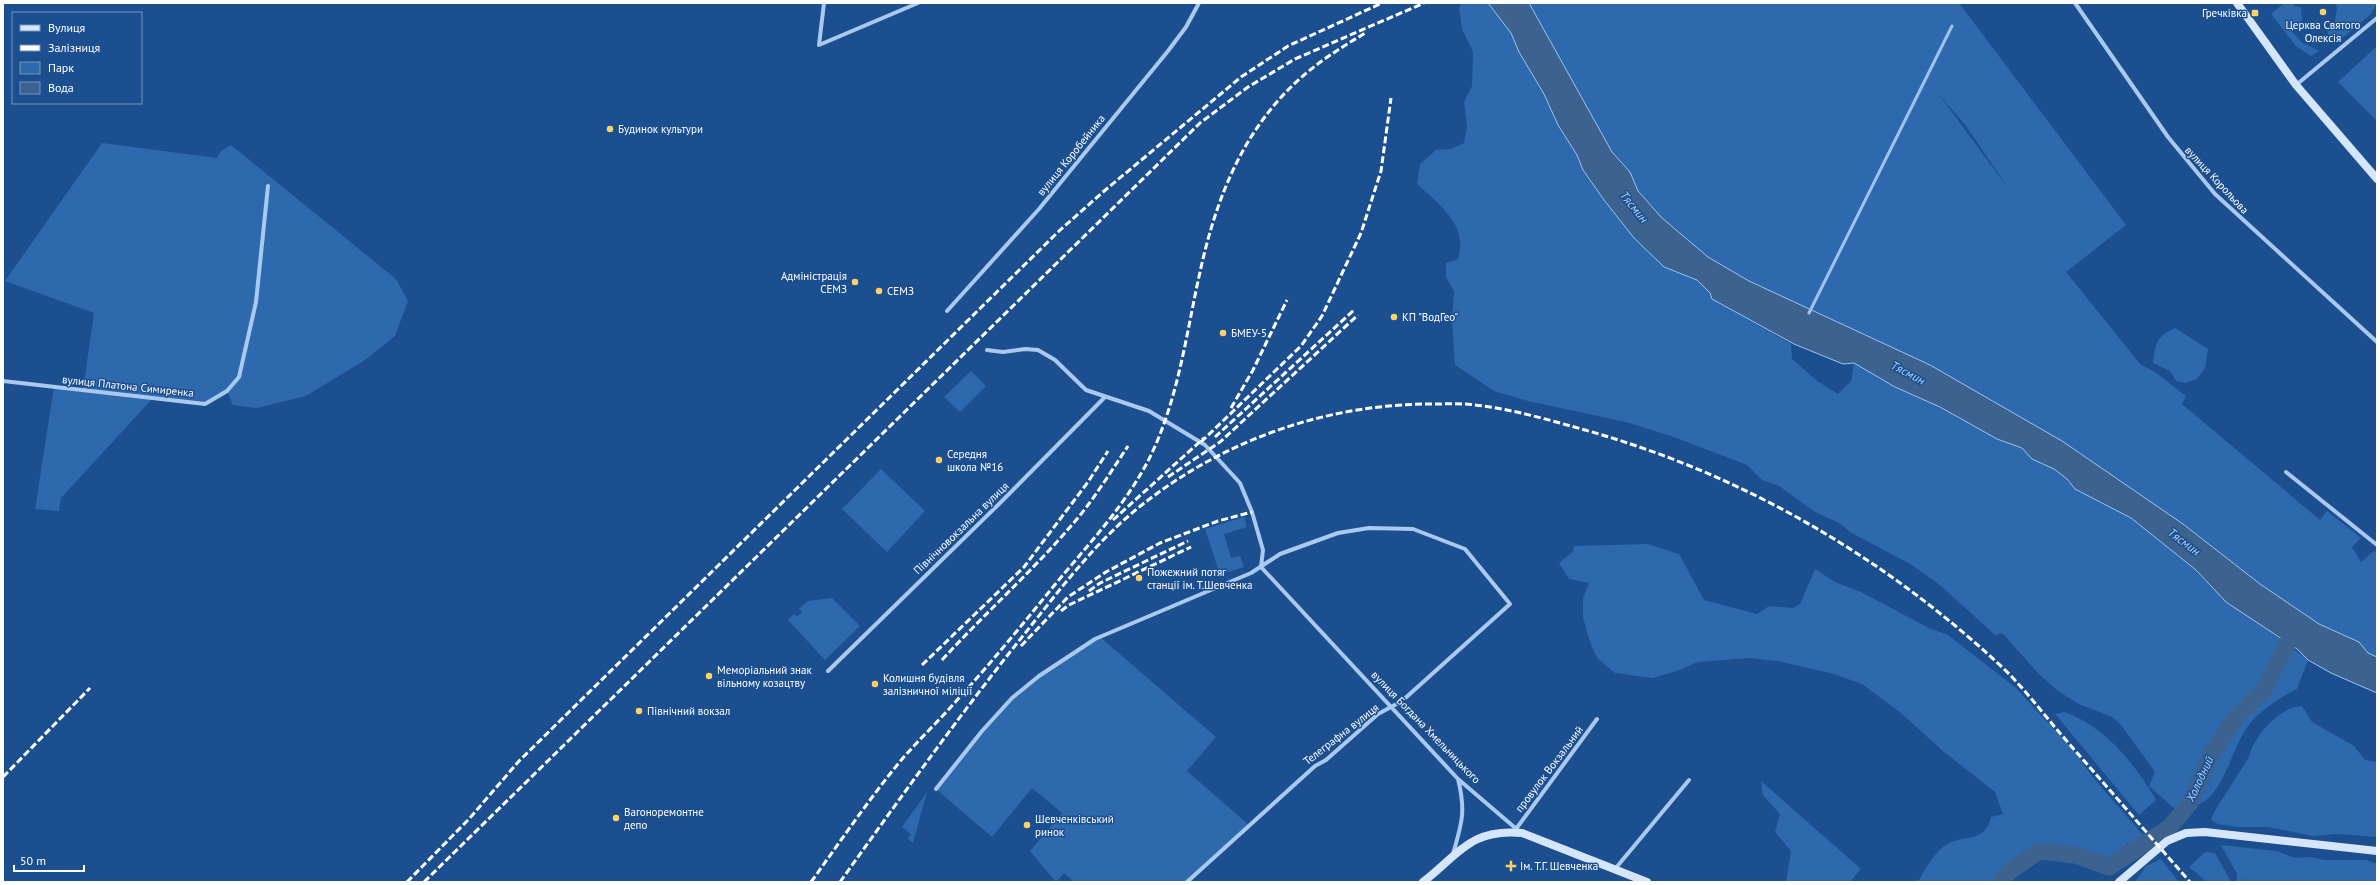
<svg xmlns="http://www.w3.org/2000/svg" width="2380" height="885" viewBox="0 0 2380 885" font-family="'PT Sans',sans-serif">
<style>
.green{fill:#2e69ad;fill-rule:evenodd}
.water{fill:#3c6290;stroke:#9cc4f0}
.lines{fill:none;stroke-linecap:round;stroke-linejoin:round}
.stream{stroke:#9cc4f0;stroke-width:3}
.river{stroke:#3c6290;stroke-width:17}
.street{stroke:#a9c9ee;stroke-width:4}
.secondary{stroke:#d6e6fa;stroke-width:8}
.rail{stroke:#fff;stroke-width:3;stroke-dasharray:7 3;stroke-linecap:butt}
.poi-dot{fill:#ffd166;stroke:#1b4f8f;stroke-width:1.5}
.labels{text-anchor:middle;stroke-width:3;stroke-linejoin:round;paint-order:stroke}
.poi-label{font-size:11px;fill:#fff;stroke:#1b4f8f;text-anchor:start}
.street-label{font-size:11px;fill:#fff;stroke:#1b4f8f}
.water-label{font-size:12px;font-style:italic;fill:#b5d3f5;stroke:#1b4f8f}
</style>
<rect width="100%" height="100%" fill="#1b4f8f"/>
<path class="green" d="M 1462,3 L 1488,3 L 1511,33 L 1519,52 L 1544,94 L 1558,125 L 1577,155 L 1583,170 L 1604,200 L 1634,238 L 1664,267 L 1697,280 L 1710,293 L 1712,299 L 1791,344 L 1792,359 L 1817,381 L 1838,394 L 1851,381 L 1854,363 L 1895,387 L 1935,405 L 1997,439 L 2022,448 L 2032,459 L 2054,469 L 2067,479 L 2075,489 L 2131,518 L 2196,570 L 2211,587 L 2308,660 L 2297,689 C 2281,697 2264,708 2252,721 C 2225,752 2228,809 2176,810 L 2149,786 L 2155,772 L 2121,725 L 2112,717 L 2079,704 L 2058,691 L 2039,674 L 2002,633 L 1995,635 L 1941,586 L 1912,565 L 1850,532 L 1839,523 L 1815,512 L 1779,486 L 1762,480 L 1747,465 L 1674,437 L 1626,422 L 1528,401 L 1494,391 L 1455,365 L 1452,322 L 1454,291 L 1446,277 L 1446,263 L 1458,259 C 1459,254 1461,246 1460,241 C 1458,217 1433,199 1417,184 L 1420,164 L 1436,150 L 1451,149 L 1464,143 L 1467,127 L 1464,102 L 1472,86 L 1473,52 L 1462,29 L 1459,8 Z
M 1529,3 L 1959,3 L 2126,225 L 2066,272 L 2141,365 L 2155,372 L 2186,396 L 2182,404 L 2320,520 L 2327,511 L 2361,538 L 2352,547 L 2361,562 L 2374,551 L 2377,553 L 2377,657 L 2368,653 L 2359,642 L 2319,624 L 2260,584 L 2183,524 L 2062,441 L 1930,365 L 1749,281 L 1708,257 L 1662,218 L 1638,191 L 1630,172 L 1612,152 ZM 1938,93 L 1966,126 L 2010,191 Z
M 2284,3 L 2293,3 L 2294,6 L 2301,7 L 2302,20 L 2291,30 L 2301,42 L 2319,51 L 2311,56 L 2296,46 L 2271,14 Z
M 2334,3 L 2377,3 L 2371,14 L 2340,40 L 2330,40 L 2327,30 L 2335,22 L 2337,7 Z
M 2377,46 L 2377,121 L 2338,82 Z
M 102,143 L 217,158 L 221,151 L 231,145 L 396,279 L 408,301 L 395,336 L 365,360 L 306,396 L 257,408 L 233,405 L 227,391 L 205,404 L 153,398 L 61,498 L 59,511 L 35,509 L 54,387 L 83,390 L 94,313 L 5,281 Z
M 2175,328 L 2208,349 L 2205,368 L 2197,379 L 2185,383 L 2176,381 L 2170,371 L 2153,363 C 2156,342 2156,337 2175,328 Z
M 971,371 L 986,386 L 960,412 L 944,397 Z
M 881,469 L 925,511 L 887,552 L 842,509 Z
M 1244,517 L 1247,527 L 1224,534 L 1231,558 L 1240,556 L 1244,567 L 1220,575 L 1205,529 Z
M 1648,544 L 1679,554 L 1704,600 L 1757,614 L 1769,606 L 1793,608 L 1800,604 L 1815,569 L 1835,582 L 1861,592 L 1929,628 L 1948,635 L 2016,688 L 2074,751 L 2095,780 L 2145,837 L 2145,845 L 2135,850 L 2134,846 L 2127,843 L 2127,847 C 2105,877 2067,842 2037,849 C 2025,852 2006,873 1997,882 L 1906,882 L 1919,880 C 1925,869 1933,855 1943,847 C 1962,832 1984,846 1991,817 L 2003,814 L 1995,792 L 1944,752 L 1901,713 L 1862,684 L 1834,674 L 1778,661 L 1748,658 L 1698,662 L 1674,672 L 1652,678 L 1615,673 L 1597,658 L 1589,639 L 1583,617 L 1583,598 L 1589,583 L 1569,579 L 1559,563 L 1573,552 L 1574,546 Z
M 832,598 L 860,626 L 825,660 L 788,620 L 794,614 L 797,617 L 802,612 L 799,609 L 808,601 Z
M 1100,637 L 1216,737 L 1187,771 L 1250,826 L 1187,882 L 1074,882 L 1064,873 L 1056,882 L 1030,851 L 1062,813 L 1032,788 L 992,837 L 936,789 C 960,758 984,725 1012,698 C 1038,674 1070,656 1100,637 Z
M 2302,706 L 2312,722 L 2354,746 L 2365,760 L 2377,762 L 2377,837 L 2337,834 L 2313,836 L 2268,827 L 2237,827 L 2218,824 L 2211,820 L 2214,812 L 2249,757 C 2254,736 2279,707 2302,706 Z
M 2064,712 C 2105,726 2135,764 2156,800 L 2139,815 L 2055,714 Z
M 1761,781 L 1861,869 L 1850,882 L 1786,882 L 1791,851 L 1775,832 L 1780,814 L 1763,795 Z
M 927,792 L 913,843 L 908,839 L 911,834 L 902,827 Z
M 2221,845 L 2276,851 L 2295,858 L 2310,857 L 2325,860 L 2366,860 L 2377,864 L 2377,882 L 2247,882 L 2239,875 L 2246,882 L 2237,882 L 2237,874 Z
M 2205,852 L 2215,853 L 2231,882 L 2207,882 L 2189,867 Z
M 2161,859 L 2179,882 L 2135,882 L 2146,866 Z"/>
<path class="water" d="M 1488,3 L 1529,3 L 1612,152 L 1630,172 L 1638,191 L 1662,218 L 1708,257 L 1749,281 L 1930,365 L 2062,441 L 2183,524 L 2260,584 L 2319,624 L 2359,642 L 2368,653 L 2377,657 L 2377,693 L 2331,673 L 2308,660 L 2297,649 L 2226,602 L 2196,570 L 2131,518 L 2075,489 L 2067,479 L 2054,469 L 2032,459 L 2022,448 L 1997,439 L 1940,407 L 1895,387 L 1854,363 L 1843,364 L 1794,344 L 1712,299 L 1710,293 L 1697,280 L 1664,267 L 1634,238 L 1604,200 L 1583,170 L 1577,155 L 1558,125 L 1544,94 L 1519,52 L 1511,33 Z"/>
<g class="lines">
<path class="stream" d="M 1809,313 L 1952,26"/>
<path class="river" d="M 2000,882 L 2009,872 L 2039,851 L 2075,855 L 2109,867 L 2169,828 L 2190,803 L 2211,755 L 2235,718 L 2265,688 L 2295,628"/>
<path class="street" d="M 824,3 L 819,45 L 918,3
M 2075,3 L 2168,137 L 2215,194 L 2377,342
M 2296,85 L 2377,18
M 947,311 L 1039,209 L 1168,51 L 1186,27 L 1199,3
M 987,350 L 1003,352 L 1025,349 L 1038,350 L 1055,360 L 1086,390 L 1149,411 L 1205,445 L 1240,483 L 1252,512 L 1263,550 L 1261,567 L 1458,779 L 1520,832
M 3,381 L 205,404 L 227,391 L 239,377 L 256,302 L 268,186
M 2286,472 L 2377,545
M 828,671 L 999,504 L 1105,397
M 936,789 L 982,731 L 1012,698 L 1039,676 L 1095,639 L 1251,573 L 1280,554 L 1338,533 L 1369,528 L 1413,529 L 1465,549 L 1510,604 L 1402,701 L 1378,714 L 1326,760 L 1315,766 L 1187,882
M 1516,829 L 1597,719
M 1453,854 C 1462,823 1466,811 1458,779
M 1615,869 L 1689,780"/>
<path class="secondary" d="M 2237,3 L 2296,85 L 2377,179
M 1423,882 C 1459,854 1471,828 1522,833 L 1647,882
M 2119,882 L 2167,841 L 2186,833 L 2205,832 L 2377,851"/>
<path class="rail" d="M 1231,408 L 1253,370 L 1287,300
M 1215,437 L 1354,310
M 1201,442 L 1301,346 L 1322,316 L 1361,233 L 1381,171 L 1391,98
M 1168,477 L 1220,442 L 1358,315
M 1113,520 L 1204,438
M 1089,591 L 1100,583 L 1188,541
M 1061,611 L 1069,605 L 1191,547
M 1021,646 L 1068,597 L 1106,572 L 1160,543 L 1218,521 L 1252,512
M 942,660 C 986,612 1035,569 1077,519 C 1096,496 1112,470 1128,446
M 922,665 L 1024,567 L 1088,482 L 1108,451
M 3,777 L 90,688
M 407,882 L 469,819 L 519,761 L 1059,231 L 1103,192 L 1241,77 L 1288,46 L 1382,3
M 424,882 L 1200,123 L 1248,87 L 1295,59 L 1424,3
M 811,882 C 840,842 867,802 898,764 C 917,741 939,721 958,699 C 991,663 1022,625 1053,587 C 1090,542 1133,498 1156,444 C 1180,388 1187,330 1200,272 C 1215,203 1240,137 1291,87 C 1313,65 1340,48 1367,32
M 840,882 C 901,797 961,713 1026,632 C 1062,587 1097,540 1143,504 C 1226,439 1327,404 1432,404 C 1446,404 1461,403 1475,405 C 1512,409 1549,420 1585,430 C 1742,474 1883,556 2002,667 C 2025,689 2044,715 2065,739 C 2107,787 2148,834 2190,882"/>
</g>
<g class="poi-dot">
<circle cx="2323" cy="12" r="4"/>
<rect x="2251" y="9" width="8" height="8" rx="2"/>
<circle cx="610" cy="129" r="4"/>
<circle cx="855" cy="282" r="4"/>
<circle cx="879" cy="291" r="4"/>
<circle cx="1394" cy="317" r="4"/>
<circle cx="1223" cy="333" r="4"/>
<circle cx="939" cy="460" r="4"/>
<circle cx="1139" cy="578" r="4"/>
<circle cx="709" cy="676" r="4"/>
<circle cx="875" cy="684" r="4"/>
<circle cx="639" cy="711" r="4"/>
<circle cx="616" cy="818" r="4"/>
<circle cx="1027" cy="825" r="4"/>
<path d="M1509 860h4v4h4v4h-4v4h-4v-4h-4v-4h4z"/>
</g>
<g class="labels">
<g class="poi-label">
<text x="2247" y="17" text-anchor="end">Гречківка</text>
<text x="2323" y="29" text-anchor="middle">Церква Святого<tspan x="2323" dy="13">Олексія</tspan></text>
<text x="618" y="133">Будинок культури</text>
<text x="847" y="280" text-anchor="end">Адміністрація<tspan x="847" dy="13">СЕМЗ</tspan></text>
<text x="887" y="295">СЕМЗ</text>
<text x="1402" y="321">КП "ВодГео"</text>
<text x="1231" y="337">БМЕУ-5</text>
<text x="947" y="458">Середня<tspan x="947" dy="13">школа №16</tspan></text>
<text x="1147" y="576">Пожежний потяг<tspan x="1147" dy="13">станції ім. Т.Шевченка</tspan></text>
<text x="717" y="674">Меморіальний знак<tspan x="717" dy="13">вільному козацтву</tspan></text>
<text x="883" y="682">Колишня будівля<tspan x="883" dy="13">залізничної міліції</tspan></text>
<text x="647" y="715">Північний вокзал</text>
<text x="624" y="816">Вагоноремонтне<tspan x="624" dy="13">депо</tspan></text>
<text x="1035" y="823">Шевченківський<tspan x="1035" dy="13">ринок</tspan></text>
<text x="1520" y="870">Ім. Т.Г. Шевченка</text>
</g>
<g class="street-label">
<text transform="translate(1071 155) rotate(-51)" y="4">вулиця Коробейника</text>
<text transform="translate(2217 180) rotate(47)" y="4">вулиця Корольова</text>
<text transform="translate(128 386) rotate(6)" y="4">вулиця Платона Симиренка</text>
<text transform="translate(961 528) rotate(-44)" y="4">Північновокзальна вулиця</text>
<text transform="translate(1426 727) rotate(46)" y="4">вулиця Богдана Хмельницького</text>
<text transform="translate(1341 734) rotate(-38)" y="4">Телеграфна вулиця</text>
<text transform="translate(1549 769) rotate(-53)" y="4">провулок Вокзальний</text>
</g>
<g class="water-label">
<text transform="translate(1634 207) rotate(51)" y="4">Тясмин</text>
<text transform="translate(1908 373) rotate(28)" y="4">Тясмин</text>
<text transform="translate(2184 542) rotate(37)" y="4">Тясмин</text>
<text transform="translate(2200 779) rotate(-65)" y="4">Холодний</text>
</g>
</g>
<rect width="2380" height="885" fill="none" stroke="#ffffff" stroke-width="8"/>
<rect x="12" y="12" width="130" height="92" fill="#1b4f8f" stroke="#7695bc"/>
<rect x="20" y="25" width="20" height="6" fill="#d6e6fa" stroke="#7695bc"/>
<text x="48" y="32" font-size="12" fill="#ffffff">Вулиця</text>
<rect x="20" y="45" width="20" height="6" fill="#ffffff" stroke="#7695bc"/>
<text x="48" y="52" font-size="12" fill="#ffffff">Залізниця</text>
<rect x="20" y="62" width="20" height="12" fill="#2e69ad" stroke="#7695bc"/>
<text x="48" y="72" font-size="12" fill="#ffffff">Парк</text>
<rect x="20" y="82" width="20" height="12" fill="#3c6290" stroke="#7695bc"/>
<text x="48" y="92" font-size="12" fill="#ffffff">Вода</text>
<path d="M14 865v6h70v-6" fill="none" stroke="#ffffff" stroke-width="2"/>
<text x="20" y="865" font-size="12" fill="#ffffff" stroke="#1b4f8f" stroke-width="3" paint-order="stroke">50 m</text>
</svg>
